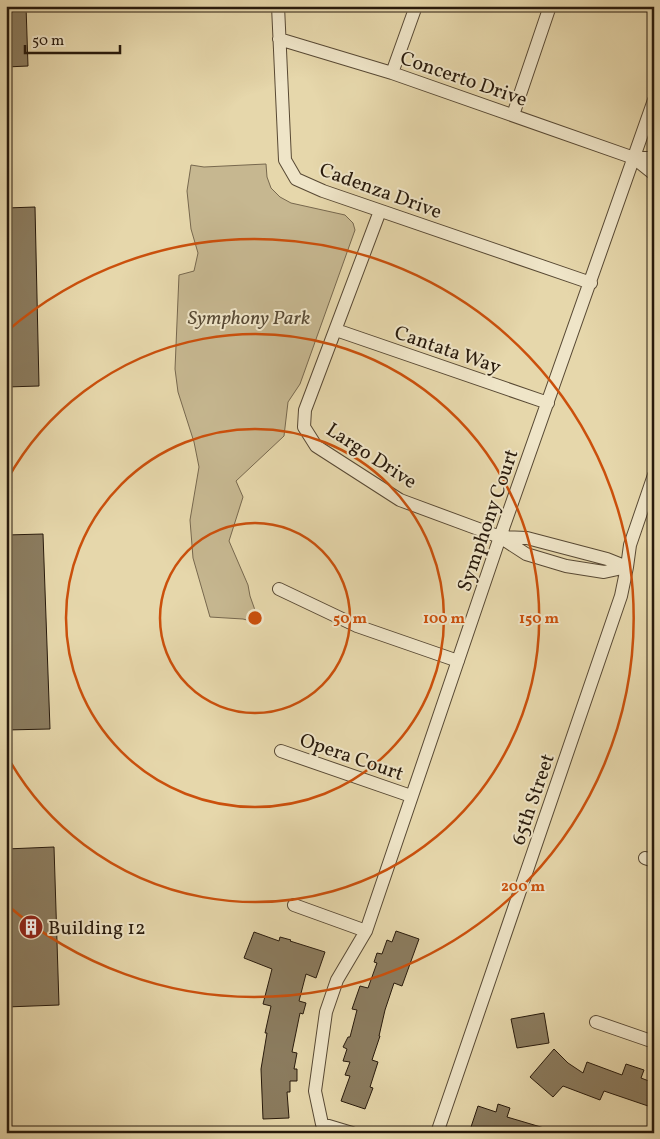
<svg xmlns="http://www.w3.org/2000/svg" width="660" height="1139" viewBox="0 0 660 1139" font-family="Vollkorn,serif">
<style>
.green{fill:#c6b790;stroke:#77684e}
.building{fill:#8b7c5f;stroke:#281a0c}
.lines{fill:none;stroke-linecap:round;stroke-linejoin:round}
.minor-casing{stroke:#584934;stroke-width:14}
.minor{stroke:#efe5c8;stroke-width:12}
.ring{fill:none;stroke:#cb500c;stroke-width:2.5}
.labels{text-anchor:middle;stroke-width:4;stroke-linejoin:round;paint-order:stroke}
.street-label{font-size:20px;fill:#281a0c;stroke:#efe5c8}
.park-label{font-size:20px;font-style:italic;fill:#574934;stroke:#efe5c8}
.poi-label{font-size:20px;fill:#281a0c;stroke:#efe5c8;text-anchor:start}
.centre{fill:#cb500c;stroke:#efe5c8;stroke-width:2.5}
.ring-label{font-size:15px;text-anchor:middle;font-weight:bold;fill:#cb500c;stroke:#efe5c8;stroke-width:4;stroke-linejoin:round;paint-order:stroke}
</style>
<rect width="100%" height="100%" fill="#e6d7ab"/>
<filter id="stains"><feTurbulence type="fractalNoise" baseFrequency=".004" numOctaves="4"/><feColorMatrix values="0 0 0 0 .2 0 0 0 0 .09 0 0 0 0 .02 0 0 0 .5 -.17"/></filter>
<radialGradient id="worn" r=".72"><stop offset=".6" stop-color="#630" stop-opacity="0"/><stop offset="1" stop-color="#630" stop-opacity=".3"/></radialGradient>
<path class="green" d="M 266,164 L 267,177 L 271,188 L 280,197 L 291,203 L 345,215 L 353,223 L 355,230 L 300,384 L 288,402 L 284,436 L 236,481 L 243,497 L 229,541 L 248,585 L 250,596 L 256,613 L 255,622 L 243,619 L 210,617 L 193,558 L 190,520 L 199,467 L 194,442 L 178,392 L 175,369 L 179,275 L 194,271 L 198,253 L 191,229 L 187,191 L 191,165 L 204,167 Z"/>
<path class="building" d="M 6,6 L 26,6 L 28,66 L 6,67 Z
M 35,207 L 39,386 L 6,387 L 6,208 Z
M 43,534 L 50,729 L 6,730 L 6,535 Z
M 54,847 L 59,1005 L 6,1007 L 6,849 Z
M 396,931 L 419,939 L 402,986 L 394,983 L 385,1010 L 379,1036 L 380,1036 L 372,1060 L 378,1062 L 370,1087 L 373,1088 L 365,1109 L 341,1101 L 350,1076 L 345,1075 L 350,1062 L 343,1061 L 347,1049 L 343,1047 L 348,1037 L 350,1037 L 357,1010 L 352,1009 L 360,986 L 368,988 L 377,963 L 374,962 L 377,953 L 382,954 L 387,940 L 392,942 Z
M 254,932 L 279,941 L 280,937 L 291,940 L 290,941 L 325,952 L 316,978 L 306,974 L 299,1001 L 306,1003 L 303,1014 L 300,1013 L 292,1052 L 297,1053 L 294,1069 L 297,1069 L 297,1081 L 290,1081 L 290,1092 L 287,1092 L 289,1118 L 263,1119 L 261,1069 L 267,1033 L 265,1033 L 271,1006 L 263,1004 L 272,969 L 244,958 Z
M 544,1013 L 549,1043 L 517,1048 L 511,1019 Z
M 554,1049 L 568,1063 L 583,1073 L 587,1062 L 622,1075 L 626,1064 L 644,1070 L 641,1078 L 654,1083 L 654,1108 L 604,1091 L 600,1100 L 563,1086 L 553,1097 L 530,1077 Z
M 498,1104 L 510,1108 L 507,1117 L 551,1130 L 550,1133 L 481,1133 L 481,1131 L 471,1127 L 478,1106 L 496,1112 Z"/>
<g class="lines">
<defs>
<path id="minor" d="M 278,6 L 285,160 L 296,179 L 323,191 L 591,283
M 279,39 L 392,73 L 634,158 L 654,174
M 392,73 L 416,6
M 513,115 L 550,6
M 634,158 L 654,158
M 380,211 L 305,410 L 304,427 L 316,446 L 400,500 L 500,537 L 526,554 L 566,566 L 604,572 L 627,567
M 336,330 L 548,403
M 500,537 L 527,538 L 607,559 L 627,567
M 279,589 L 357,626 L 458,661
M 281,751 L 411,796
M 645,858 L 654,861
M 294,905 L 366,931
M 596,1022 L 654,1042
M 352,1133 L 322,1124 L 315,1091 L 326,1012 L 337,980 L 366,931 L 500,537 L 654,100
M 437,1133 L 621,596 L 627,567 L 630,545 L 654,475"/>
</defs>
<use href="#minor" class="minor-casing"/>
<use href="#minor" class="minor"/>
</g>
<g class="ring">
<circle cx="255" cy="618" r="95"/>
<circle cx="255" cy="618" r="189"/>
<path d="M7 480A284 284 0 1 1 7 756"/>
<path d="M6 332A379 379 0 1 1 6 904"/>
</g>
<defs>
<symbol id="building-disc" viewBox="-11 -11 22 22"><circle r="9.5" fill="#8f2418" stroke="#efe5c8"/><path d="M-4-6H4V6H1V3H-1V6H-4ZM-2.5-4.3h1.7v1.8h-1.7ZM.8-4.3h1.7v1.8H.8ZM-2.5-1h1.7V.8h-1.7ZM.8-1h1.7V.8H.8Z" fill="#fff"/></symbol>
</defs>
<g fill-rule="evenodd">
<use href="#building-disc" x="17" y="913" width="28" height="28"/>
</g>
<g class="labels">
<g class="street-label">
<text transform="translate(464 78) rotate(19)" y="7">Concerto Drive</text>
<text transform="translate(381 190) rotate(20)" y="7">Cadenza Drive</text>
<text transform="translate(448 349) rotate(19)" y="7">Cantata Way</text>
<text transform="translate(372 455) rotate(33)" y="7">Largo Drive</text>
<text transform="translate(487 520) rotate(-71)" y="7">Symphony Court</text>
<text transform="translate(352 756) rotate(19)" y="7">Opera Court</text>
<text transform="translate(532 799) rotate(-71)" y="7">65th Street</text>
</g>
<g class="park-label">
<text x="249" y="324">Symphony Park</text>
</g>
<g class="poi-label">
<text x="48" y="934">Building 12</text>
</g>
</g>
<circle cx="255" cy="618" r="8" class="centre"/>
<g class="ring-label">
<text x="350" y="623">50 m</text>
<text x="444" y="623">100 m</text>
<text x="539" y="623">150 m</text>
<text x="523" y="891">200 m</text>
</g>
<rect width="660" height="1139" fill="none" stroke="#e6d7ab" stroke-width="25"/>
<rect x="8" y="8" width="645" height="1124" fill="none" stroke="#281a0c" stroke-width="2.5"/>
<rect x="12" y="12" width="635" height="1114" fill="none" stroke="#281a0c"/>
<path d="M25 45v8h95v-8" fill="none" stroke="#281a0c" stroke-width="2.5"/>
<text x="32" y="45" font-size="15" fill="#281a0c" stroke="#efe5c8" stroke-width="4" paint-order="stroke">50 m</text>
<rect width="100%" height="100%" filter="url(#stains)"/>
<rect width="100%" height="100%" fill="url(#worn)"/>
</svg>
